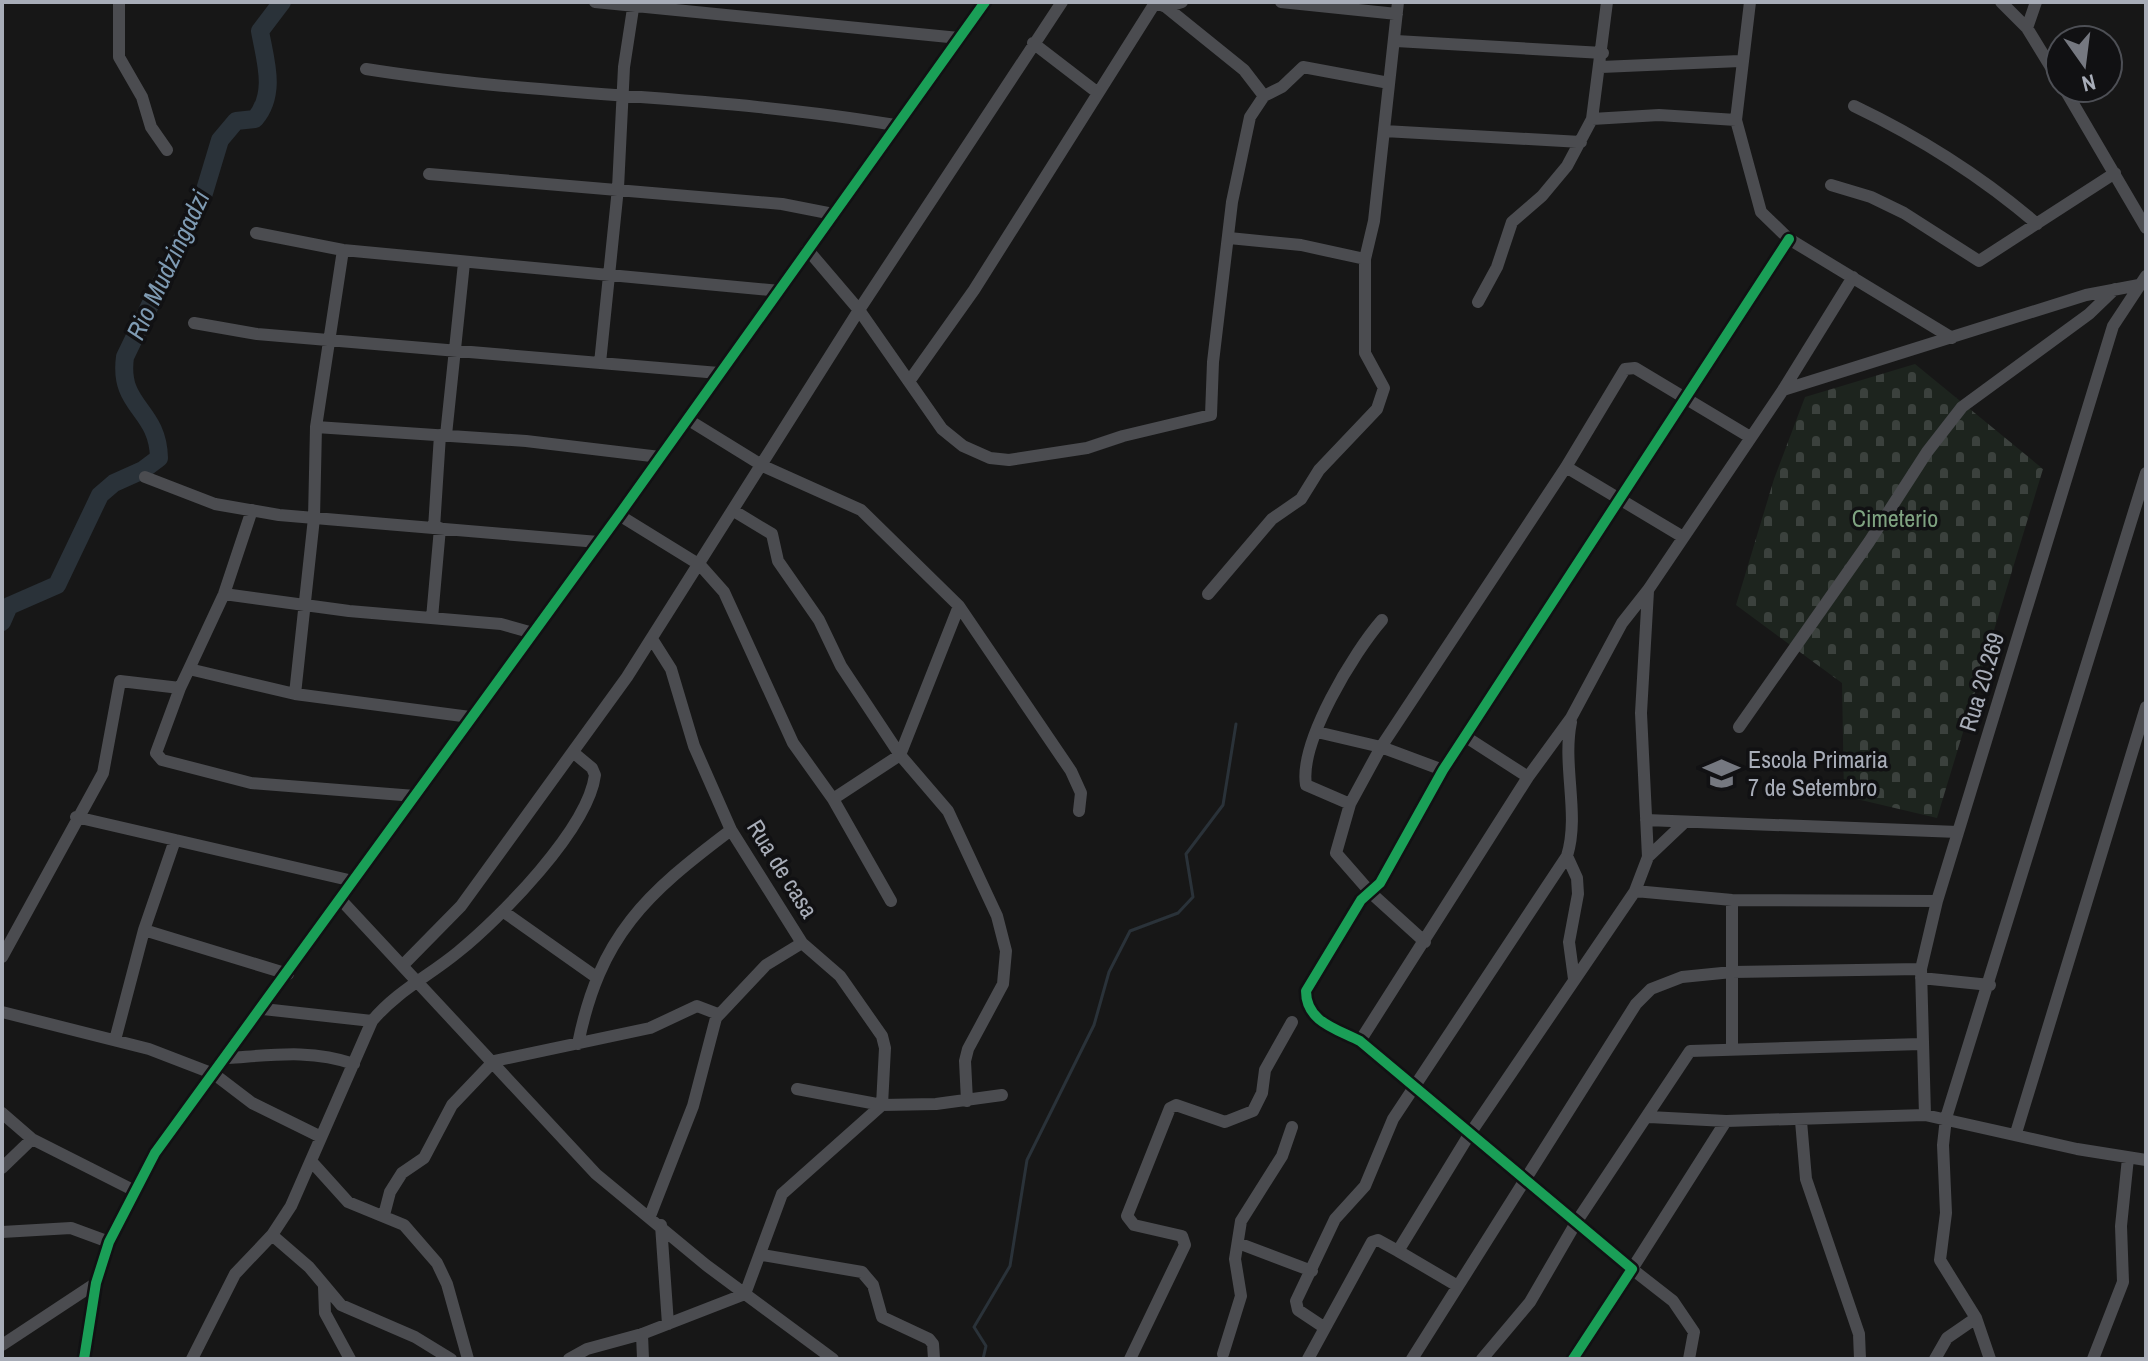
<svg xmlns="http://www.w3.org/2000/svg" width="2148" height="1361" viewBox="0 0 2148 1361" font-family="'Archivo Narrow',sans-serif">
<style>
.cemetery{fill:url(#cemetery-stones)}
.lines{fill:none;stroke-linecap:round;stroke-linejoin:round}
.stream{stroke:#2a3239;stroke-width:3}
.river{stroke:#2a3239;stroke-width:18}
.minor{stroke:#4b4c50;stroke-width:12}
.cycleway-casing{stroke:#111113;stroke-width:15}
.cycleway{stroke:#1a9f57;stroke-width:10}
.labels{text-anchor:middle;stroke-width:7;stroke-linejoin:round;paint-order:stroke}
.park-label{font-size:24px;fill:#7fa381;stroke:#111113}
.street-label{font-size:24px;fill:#a8adb8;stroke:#111113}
.poi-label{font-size:24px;fill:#a8adb8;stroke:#111113;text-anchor:start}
.water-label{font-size:26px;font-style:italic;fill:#7f9bb3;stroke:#111113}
</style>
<defs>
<pattern id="cemetery-stones" width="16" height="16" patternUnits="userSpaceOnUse" patternTransform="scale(2)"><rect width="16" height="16" fill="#1d241e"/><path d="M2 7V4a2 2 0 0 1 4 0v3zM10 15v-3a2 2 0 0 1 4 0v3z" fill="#3b413d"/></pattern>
</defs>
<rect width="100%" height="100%" fill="#171717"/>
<path class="cemetery" d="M 1915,364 L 2043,469 L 1937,818 L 1844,796 L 1842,683 L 1736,605 L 1774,479 L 1805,397 Z"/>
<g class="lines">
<path class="stream" d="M 983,1359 L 986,1346 L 974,1327 L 1010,1266 L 1027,1160 L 1094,1025 L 1109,972 L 1130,931 L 1178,913 L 1193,897 L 1186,854 L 1223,805 L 1236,724"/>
<path class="river" d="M 2,622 L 9,606 L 57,585 L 100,495 L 114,483 L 143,470 L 159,458 C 158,408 118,408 125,357 L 204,193 L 220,140 L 236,121 L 255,119 C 277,93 265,60 260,31 L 282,2"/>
<path class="minor" d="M 119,2 L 119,57 L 142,97 L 151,127 L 167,150
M 595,2 L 959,38
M 1281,2 L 1397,14
M 1750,2 L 1736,120 L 1761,212 L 1789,239 L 1952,338
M 2001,2 L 2027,28 L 2060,82
M 1166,7 L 1182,2
M 2027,28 L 2036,2
M 1396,41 L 1603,53
M 1033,43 L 1098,93
M 1601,67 L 1740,61
M 366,69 C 541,97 720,95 895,125
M 2064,88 L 2146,228
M 1264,96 L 1282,87 L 1303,67 L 1389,83
M 1854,106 C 1921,138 1981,176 2037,224
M 1592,119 L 1659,115 L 1736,120
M 1384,131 L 1581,142
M 429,174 L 782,204 L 833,214
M 1831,185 L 1871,197 L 1904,213 L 1979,261 L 2115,173
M 256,233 L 343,250 L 780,291
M 1229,238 L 1301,245 L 1365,259
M 807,249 L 859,310 L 942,429 L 963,446 L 990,458 L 1009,460 L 1087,448 L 1123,436 L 1211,415 L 1213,362 L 1232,202 L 1250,117 L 1264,96 L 1244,70 L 1166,7 L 1154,2
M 1478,302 L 1497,267 L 1512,222 L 1542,196 L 1567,166 L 1592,119 L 1607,2
M 194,323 L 257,334 L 719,373
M 600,363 L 618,188 L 624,67 L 634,2
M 910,380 L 974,290 L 1155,3
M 1783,390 L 2086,295 L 2139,285
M 687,419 L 763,466 L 861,510 L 959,606 L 1071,771 L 1081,793 L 1079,811
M 316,427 L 526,441 L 660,457
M 446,435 L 464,263
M 1566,467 L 1683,537
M 145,477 L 215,504 L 279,515 L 598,542
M 734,511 L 772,534 L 778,561 L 819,620 L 841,666 L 900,755 L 948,811 L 997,916 L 1006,951 L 1003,984 L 968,1049 L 965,1061 L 967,1101
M 619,515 L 700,565 L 724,592 L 793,743 L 833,799 L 891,901
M 434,528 L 440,435
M 224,594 L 349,611 L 501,624 L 533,633
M 1208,594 L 1272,519 L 1301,499 L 1319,470 L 1377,409 L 1384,388 L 1365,353 L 1365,259 L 1374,221 L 1398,2
M 432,618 L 440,528
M 189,669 L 224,594 L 252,510
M 180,688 L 156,753 L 162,760 L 251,783 L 415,796
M 295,694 L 314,518 L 316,427 L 343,250
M 1739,727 L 1869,542 L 1927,452 L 1962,407 L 2089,314 L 2115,289
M 1317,732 L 1381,747 L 1443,770
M 1466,737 L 1528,777
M 833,799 L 900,755 L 959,606
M 1350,804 L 1306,785 C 1299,742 1354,652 1382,620
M 76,817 L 353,881
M 1646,820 L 1958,832
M 1567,856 L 1577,878 L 1578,894 L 1569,942 L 1574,979
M 1648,857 L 1685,822
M 1635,891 L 1732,900 L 1937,901
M 341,900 L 596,1174 L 706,1265 L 833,1359
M 1732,900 L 1732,1048
M 504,912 L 596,977
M 144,930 L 288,974
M 1425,942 L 1371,893 L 1336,853 L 1350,804 L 1381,747 L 1566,467 L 1625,369 L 1635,368 L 1750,437
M 2,957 L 103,773 L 120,681 L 180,688 L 189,669 L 295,694 L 470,717
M 403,965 L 461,906 L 627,677 L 859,310 L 1062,2
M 1921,978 L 1990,985
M 263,1009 L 372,1021
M 2,1012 L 149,1049 L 214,1074 L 252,1103 L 321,1137
M 115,1040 L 144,930 L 175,840
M 1360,1041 L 1528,777 L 1571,718 L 1622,623 L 1648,590 L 1783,390 L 1853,277
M 578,1044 C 600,935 646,894 731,830
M 228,1058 C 272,1055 312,1049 354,1064
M 797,1089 L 882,1105 L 936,1104 L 1002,1095
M 2,1113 L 32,1139 L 135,1191
M 1925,1115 L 1921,969 L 1937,901 L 2113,326 L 2146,276
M 1649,1117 L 1726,1121 L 1925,1115 L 2077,1149 L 2146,1160
M 1801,1121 L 1806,1179 L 1859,1334 L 1860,1359
M 2016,1133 L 2146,707
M 311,1161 L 348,1202 L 404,1225 L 437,1263 L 447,1284 L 468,1359
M 2,1168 L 32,1139
M 384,1215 L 390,1192 L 402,1173 L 424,1158 L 452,1105 L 494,1061 L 650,1028 L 697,1006 L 718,1014
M 650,1216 L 693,1106 L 716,1018 L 766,965 L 802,943
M 661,1225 L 668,1324
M 2,1232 L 71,1228 L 109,1242
M 272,1235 L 309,1267 L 341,1305 L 415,1337 L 451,1359
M 1238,1243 L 1312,1271
M 1398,1251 L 1456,1285
M 762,1255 L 862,1272 L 873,1285 L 882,1317 L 929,1339 L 933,1344 L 934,1359
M 324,1287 L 325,1313 L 350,1359
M 1325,1328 L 1298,1310 L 1296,1301 L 1335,1219 L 1365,1186 L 1393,1119 L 1567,856 C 1580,814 1562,766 1571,722
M 642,1334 L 643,1359
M 2,1345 L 96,1283
M 1223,1354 L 1241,1296 L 1235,1259 L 1241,1221 L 1282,1156 L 1292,1127
M 84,1359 L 96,1283 L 109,1242 L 155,1153 L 619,515 L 985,2
M 192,1359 L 235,1274 L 272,1235 L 291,1206 L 372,1021 C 397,991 429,976 458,952 C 500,918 588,829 595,775 L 592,768 L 574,753
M 569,1359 L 587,1349 L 642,1334 L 745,1294 L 782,1194 L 882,1105 L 885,1048 L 882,1036 L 840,976 L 802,943 L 731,830 L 694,746 L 671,669 L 652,639
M 1130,1359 L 1185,1245 L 1182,1236 L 1134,1225 L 1127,1216 L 1170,1108 L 1176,1105 L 1225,1122 L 1253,1111 L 1262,1093 L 1265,1070 L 1292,1022
M 1308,1359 L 1372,1242 L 1378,1240 L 1398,1251 L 1469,1135 L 1635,891 L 1648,857 L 1641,713 L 1648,591
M 1412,1359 L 1636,1004 L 1651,989 L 1682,977 L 1732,972 L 1921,969
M 1482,1359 L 1530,1302 L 1577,1221 L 1690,1051 L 1921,1044
M 1573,1359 L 1632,1269 L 1360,1041 C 1337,1029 1306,1022 1306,991 L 1361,900 L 1380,883 L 1443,770 L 1789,239
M 1689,1359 L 1694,1332 L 1673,1301 L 1632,1269 L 1726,1121
M 1935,1359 L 1947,1338 L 1976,1318
M 1990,1359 L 1976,1318 L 1940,1260 L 1946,1213 L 1943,1145 L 1946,1118 L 2146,473
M 2093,1359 L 2123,1282 L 2121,1226 L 2128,1158"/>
<defs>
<path id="cycleway" d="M 84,1359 L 96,1283 L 109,1242 L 155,1153 L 619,515 L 985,2
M 1573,1359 L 1632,1269 L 1360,1041 C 1337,1029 1306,1022 1306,991 L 1361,900 L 1380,883 L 1443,770 L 1789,239"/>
</defs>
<use href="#cycleway" class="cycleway-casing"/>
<use href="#cycleway" class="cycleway"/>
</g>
<defs>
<symbol id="school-bare" viewBox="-9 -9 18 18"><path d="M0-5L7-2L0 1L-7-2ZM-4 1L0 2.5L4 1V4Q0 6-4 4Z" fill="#757880" stroke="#111113" stroke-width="2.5" paint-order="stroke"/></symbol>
</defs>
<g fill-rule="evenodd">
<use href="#school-bare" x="1696" y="748" width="51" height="51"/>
</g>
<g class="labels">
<g class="park-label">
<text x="1895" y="527">Cimeterio</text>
</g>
<g class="street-label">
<text transform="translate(1982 682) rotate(-73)" y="8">Rua 20.269</text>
<text transform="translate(782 869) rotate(58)" y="8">Rua de casa</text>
</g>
<g class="poi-label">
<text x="1748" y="768">Escola Primaria<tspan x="1748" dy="28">7 de Setembro</tspan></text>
</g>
<g class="water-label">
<text transform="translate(168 265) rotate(-65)" y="9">Rio Mudzingadzi</text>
</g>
</g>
<rect width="2148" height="1361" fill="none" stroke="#a8adb8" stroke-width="8"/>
<g transform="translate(2084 64) rotate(166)"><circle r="38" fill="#111113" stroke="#4d4f55" stroke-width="2"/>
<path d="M0-6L14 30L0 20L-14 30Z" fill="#757880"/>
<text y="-12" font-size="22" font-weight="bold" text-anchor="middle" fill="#a8adb8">N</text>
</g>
</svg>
